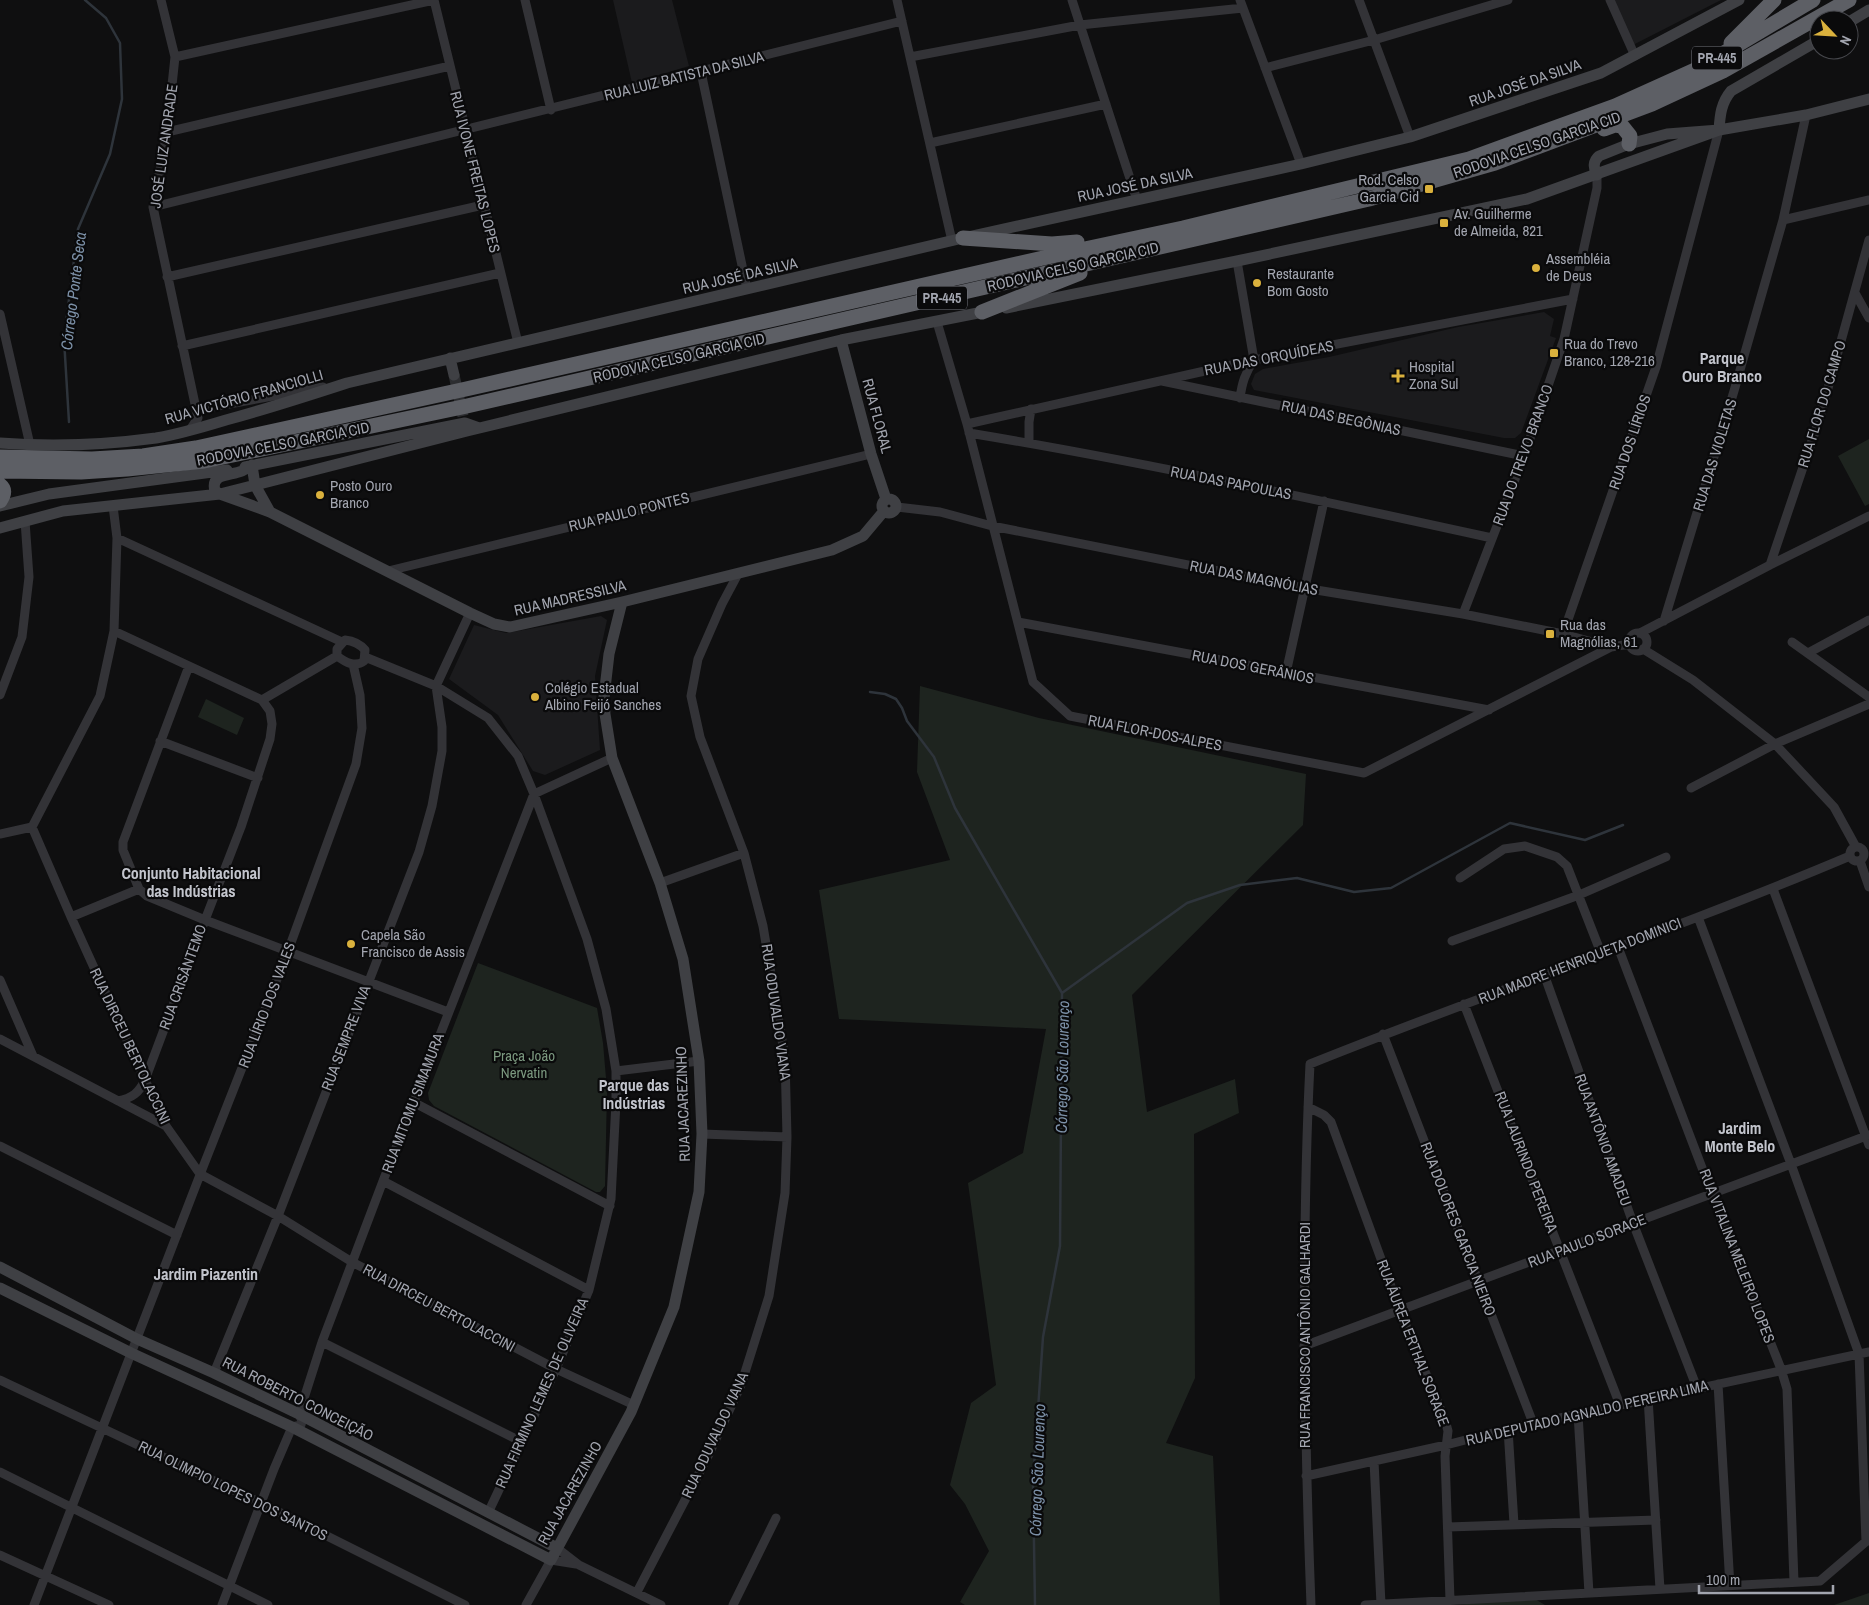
<svg xmlns="http://www.w3.org/2000/svg" width="1869" height="1605" viewBox="0 0 1869 1605" font-family="'Archivo Narrow',sans-serif">
<style>
.built{fill:#1b1b1d}
.green{fill:#1e241f}
.lines{fill:none;stroke-linecap:round;stroke-linejoin:round}
.stream{stroke:#2e343b;stroke-width:2.5}
.secondary-tunnel{stroke:#2c2d30;stroke-width:11;stroke-dasharray:11 5.5;stroke-linecap:butt}
.street{stroke:#333337;stroke-width:9}
.secondary{stroke:#3f4044;stroke-width:11}
.highway{stroke:#5d5f65;stroke-width:15}
.poi-dot{fill:#dab13d;stroke:#0a0a0b;stroke-width:2}
.labels{text-anchor:middle;stroke-width:4.5;stroke-linejoin:round;paint-order:stroke}
.shield{fill:#0a0a0b;stroke:#74767e;stroke-width:1}
.shield-label{font-size:14px;font-weight:bold;fill:#a2a5af}
.street-label{font-size:15px;fill:#a2a5af;stroke:#0a0a0b}
.poi-label{font-size:15px;fill:#a2a5af;stroke:#0a0a0b;text-anchor:start}
.park-label{font-size:15px;fill:#7b987f;stroke:#0a0a0b}
.water-label{font-size:16px;font-style:italic;fill:#7c90a7;stroke:#0a0a0b}
.neighbourhood-label{font-size:16px;font-weight:bold;fill:#c2c4cc;stroke:#0a0a0b}
</style>
<rect width="100%" height="100%" fill="#0f0f10"/>
<path class="built" d="M 613,0 L 672,0 L 689,66 L 632,83 Z
M 1611,0 L 1721,0 L 1631,46 Z
M 1544,312 L 1554,319 L 1550,336 L 1556,338 L 1521,433 L 1515,438 L 1504,438 L 1254,390 L 1251,384 L 1255,374 L 1263,369 L 1329,357 L 1458,327 Z
M 601,616 L 607,620 L 595,676 L 600,750 L 545,775 L 533,771 L 498,715 L 449,679 L 474,625 L 506,633 Z"/>
<path class="green" d="M 1869,439 L 1869,504 L 1865,506 L 1838,456 Z
M 920,686 L 1039,718 L 1306,774 L 1303,825 L 1132,995 L 1147,1112 L 1235,1079 L 1239,1113 L 1194,1134 L 1195,1378 L 1166,1443 L 1213,1456 L 1220,1605 L 965,1605 L 960,1602 L 989,1551 L 965,1504 L 950,1485 L 971,1403 L 996,1385 L 968,1183 L 1023,1153 L 1046,1029 L 839,1019 L 819,890 L 950,860 L 917,772 Z
M 206,699 L 244,718 L 237,735 L 198,717 Z
M 478,963 L 597,1008 L 603,1043 L 607,1090 L 605,1186 L 600,1192 L 596,1192 L 434,1106 L 429,1100 L 428,1093 Z
M 1869,1593 L 1869,1605 L 1834,1605 Z
M 1530,1596 L 1545,1605 L 1458,1605 Z"/>
<g class="lines">
<path class="stream" d="M 69,422 L 64,339 L 78,229 L 110,154 L 122,99 L 120,43 L 106,18 L 85,0
M 870,692 L 885,694 L 896,699 L 902,708 L 907,721 L 934,757 L 955,808 L 1062,993
M 1035,1605 L 1033,1482 L 1043,1337 L 1060,1246 L 1062,993 L 1187,903 L 1240,885 L 1297,878 L 1354,892 L 1391,888 L 1510,823 L 1585,840 L 1623,825"/>
<path class="secondary-tunnel" d="M 454,375 L 463,416"/>
<path class="street" d="M 161,0 L 175,57 L 167,132 L 153,207 L 198,418 L 189,431
M 434,0 L 518,343
M 525,0 L 551,110
M 897,0 L 952,241
M 1072,0 L 1137,200
M 1240,0 L 1301,164
M 1359,0 L 1410,137
M 1610,0 L 1635,56
M 175,57 L 434,0
M 910,57 L 1080,25 L 1243,8
M 1265,68 L 1374,40 L 1508,0
M 701,72 L 747,289
M 167,132 L 450,66
M 930,143 L 1106,104
M 153,207 L 902,21
M 1783,220 L 1869,200
M 1237,261 L 1254,360 C 1245,373 1242,383 1240,398
M 167,277 L 483,205
M 1855,293 L 1869,318
M 0,314 L 30,445
M 937,322 L 967,424 L 1033,682 L 1070,716 L 1364,773 L 1611,647 L 1630,644
M 182,346 L 500,273
M 1162,381 L 1524,456
M 196,410 L 323,387
M 967,424 L 1254,360 L 1573,299
M 969,433 C 1144,462 1318,500 1492,538
M 1029,443 L 1029,422 L 1031,409
M 113,506 L 117,538 L 114,631 L 100,696 L 32,827 L 71,917 L 166,1126 L 200,1174 L 278,1216 L 352,1262 L 556,1369 L 634,1405
M 897,507 L 940,512 L 992,526 L 1304,588 L 1463,614 L 1563,634 L 1611,647
M 117,538 L 342,642
M 1770,565 L 1820,417 L 1869,240
M 388,571 L 871,454
M 1463,614 L 1524,456 L 1564,339 L 1597,188 L 1597,175
M 1664,621 L 1734,391 L 1783,220 L 1806,115
M 1018,622 L 1489,710
M 114,631 L 262,700
M 1640,633 L 1770,565 L 1869,516
M1629 642a9 9 0 1 1 18 0a9 9 0 1 1-18 0Z
M 1563,634 L 1656,367 L 1719,130
M 345,640 C 354,641 360,644 365,650 L 364,661 C 355,668 345,662 337,656 L 337,649 Z
M 1792,642 L 1869,697
M 1643,649 L 1693,680 L 1775,744 L 1834,807 L 1856,847
M 1808,653 L 1869,620
M 365,657 L 436,686 L 488,718 L 518,756 L 534,794 L 587,939 L 606,1009 L 616,1071 L 616,1102 L 611,1199 L 589,1290 L 556,1369 L 488,1513
M 1286,673 L 1324,501
M 0,695 L 22,637 L 29,577 L 25,521
M 160,741 L 258,778
M 1691,788 L 1775,744 L 1869,704
M 0,834 L 32,827
M1850 854a7 7 0 1 1 14 0a7 7 0 1 1-14 0Z
M 1860,861 L 1869,887
M 1460,878 L 1504,849 L 1525,846 L 1557,857 L 1567,866 L 1601,953
M 660,883 L 744,853
M 139,889 L 123,850 L 123,842 L 189,666
M 1773,889 L 1869,1145
M 71,917 L 139,889 L 147,896 L 205,920 L 448,1012
M 1698,917 L 1791,1164 L 1859,1354 L 1866,1542
M 1452,941 L 1579,895 L 1666,857
M 1618,947 L 1712,1194 L 1781,1369 L 1787,1389 L 1794,1582
M 1544,974 L 1633,1223 L 1697,1388
M 0,980 L 33,1056
M 1464,1004 L 1620,1405
M 1383,1034 L 1533,1423
M 0,1039 L 166,1126
M 616,1071 L 699,1061
M 118,1101 C 132,1098 139,1093 145,1080 L 205,920 L 241,827 L 270,739 L 272,724 L 270,711 L 262,700 L 337,656
M 413,1102 L 610,1206
M 1308,1107 L 1324,1115 L 1331,1122 L 1400,1311 L 1445,1420 L 1448,1431 L 1445,1456 L 1450,1600
M 702,1134 L 787,1137
M 0,1146 L 177,1235
M 383,1181 L 589,1290
M 322,1342 L 522,1442
M 1304,1346 L 1869,1135
M 214,1373 L 278,1216 L 419,852 L 432,806 L 442,751 L 442,727 L 436,686 L 470,613
M 0,1380 L 261,1503 L 465,1605
M 1718,1384 L 1730,1586
M 1648,1398 L 1660,1589
M 1578,1414 L 1589,1593
M 292,1427 L 301,1425 L 302,1421 L 299,1414 L 322,1342 L 383,1181 L 534,794 L 612,758
M 1508,1429 L 1514,1524
M 1374,1461 L 1381,1604
M 0,1472 L 268,1605
M 1306,1476 L 1446,1445 L 1508,1429 L 1869,1352
M 1448,1527 L 1656,1520
M 557,1548 L 579,1565 L 661,1605
M 0,1555 L 109,1605
M 637,1592 L 708,1456 L 741,1385 L 769,1296 L 785,1193 L 787,1137 L 785,1058 L 763,926 L 744,853 L 700,737 L 691,696 L 698,659 L 722,604 L 738,574
M 34,1605 L 203,1167 L 288,951 L 356,764 L 362,728 L 360,695 L 353,664
M 222,1605 L 274,1469 L 292,1427
M 526,1605 L 551,1560 L 576,1564
M 733,1605 L 776,1518
M 1311,1605 C 1304,1425 1301,1245 1310,1064 C 1489,992 1673,931 1850,856
M 1365,1605 L 1820,1581 L 1869,1539"/>
<path class="secondary" d="M 1849,22 L 1869,10
M 1719,130 C 1720,115 1721,103 1731,91 L 1819,40
M 1597,175 C 1593,168 1593,161 1599,156 L 1629,144 L 1667,134 L 1719,130 L 1806,115 L 1869,99
M 1006,308 L 1237,261 L 1527,199 L 1719,130
M 841,340 L 871,454 L 886,499
M 450,358 L 454,375
M 0,443 C 52,447 104,445 156,438 C 180,434 203,427 226,420 C 267,409 307,396 347,383 L 963,238 L 1301,164 L 1410,137 L 1601,73 L 1739,0
M 245,467 L 465,423 L 479,428
M882 506a7 7 0 1 1 14 0a7 7 0 1 1-14 0Z
M 0,506 L 49,494 L 227,470
M 270,512 L 255,485 L 252,465 C 249,467 245,469 242,471 C 230,476 210,473 215,491 L 220,494 L 270,512 L 470,613 L 494,624 L 510,627 L 622,602 L 832,550 L 863,536 L 884,511
M 0,528 L 63,511 L 220,494 L 467,431 L 841,340 L 988,311
M 0,1267 L 137,1339 L 214,1373 L 299,1414 L 557,1548
M 0,1288 L 131,1353 L 292,1427 L 551,1560 L 631,1412 L 674,1307 L 699,1192 L 702,1134 L 699,1061 L 683,959 L 660,883 L 612,758 L 605,714 L 604,697 L 609,654 L 622,602"/>
<path class="highway" d="M 1731,43 L 1774,0
M 1604,129 L 1615,125 L 1622,126 L 1630,136 L 1629,144
M 963,238 L 1052,244 L 1077,242
M 982,312 L 1080,273
M 0,457 L 92,459 L 143,456 L 196,448 L 466,389 L 1052,256 L 1183,228 L 1469,159 L 1615,106 L 1697,69 L 1813,0
M 0,471 L 81,472 L 127,469 L 204,461 L 467,406 L 1369,199 L 1495,163 L 1652,104 L 1723,71 L 1849,0
M 0,485 C 6,490 4,495 0,501"/>
</g>
<g class="poi-dot">
<rect x="1424" y="184" width="10" height="10" rx="2.5"/>
<rect x="1439" y="218" width="10" height="10" rx="2.5"/>
<circle cx="1536" cy="268" r="5"/>
<circle cx="1257" cy="283" r="5"/>
<rect x="1549" y="348" width="10" height="10" rx="2.5"/>
<path d="M1395.5 368.5h5v5h5v5h-5v5h-5v-5h-5v-5h5z"/>
<circle cx="320" cy="495" r="5"/>
<rect x="1545" y="629" width="10" height="10" rx="2.5"/>
<circle cx="535" cy="697" r="5"/>
<circle cx="351" cy="944" r="5"/>
</g>
<g class="labels">
<g class="shield">
<rect x="1692" y="46.5" width="50" height="23" rx="4"/>
<rect x="917" y="286.5" width="50" height="23" rx="4"/>
</g>
<g class="shield-label">
<text x="1717" y="63">PR-445</text>
<text x="942" y="303">PR-445</text>
</g>
<g class="street-label">
<text transform="translate(684 76) rotate(-14)" y="5">RUA LUIZ BATISTA DA SILVA</text>
<text transform="translate(1525 83) rotate(-19)" y="5">RUA JOSÉ DA SILVA</text>
<text transform="translate(1537 145) rotate(-19)" y="5">RODOVIA CELSO GARCIA CID</text>
<text transform="translate(164 146) rotate(-82)" y="5">JOSÉ LUIZ ANDRADE</text>
<text transform="translate(475 172) rotate(76)" y="5">RUA IVONE FREITAS LOPES</text>
<text transform="translate(1135 185) rotate(-12)" y="5">RUA JOSÉ DA SILVA</text>
<text transform="translate(1073 267) rotate(-13)" y="5">RODOVIA CELSO GARCIA CID</text>
<text transform="translate(740 276) rotate(-13)" y="5">RUA JOSÉ DA SILVA</text>
<text transform="translate(679 358) rotate(-13)" y="5">RODOVIA CELSO GARCIA CID</text>
<text transform="translate(1269 358) rotate(-11)" y="5">RUA DAS ORQUÍDEAS</text>
<text transform="translate(244 397) rotate(-16)" y="5">RUA VICTÓRIO FRANCIOLLI</text>
<text transform="translate(1822 404) rotate(-73)" y="5">RUA FLOR DO CAMPO</text>
<text transform="translate(877 416) rotate(75)" y="5">RUA FLORAL</text>
<text transform="translate(1341 418) rotate(12)" y="5">RUA DAS BEGÔNIAS</text>
<text transform="translate(1630 442) rotate(-71)" y="5">RUA DOS LÍRIOS</text>
<text transform="translate(283 444) rotate(-11)" y="5">RODOVIA CELSO GARCIA CID</text>
<text transform="translate(1523 455) rotate(-70)" y="5">RUA DO TREVO BRANCO</text>
<text transform="translate(1715 455) rotate(-73)" y="5">RUA DAS VIOLETAS</text>
<text transform="translate(1231 483) rotate(11)" y="5">RUA DAS PAPOULAS</text>
<text transform="translate(629 512) rotate(-14)" y="5">RUA PAULO PONTES</text>
<text transform="translate(1254 578) rotate(11)" y="5">RUA DAS MAGNÓLIAS</text>
<text transform="translate(570 598) rotate(-13)" y="5">RUA MADRESSILVA</text>
<text transform="translate(1253 667) rotate(11)" y="5">RUA DOS GERÂNIOS</text>
<text transform="translate(1155 733) rotate(11)" y="5">RUA FLOR-DOS-ALPES</text>
<text transform="translate(1580 961) rotate(-21)" y="5">RUA MADRE HENRIQUETA DOMINICI</text>
<text transform="translate(183 977) rotate(-70)" y="5">RUA CRISÂNTEMO</text>
<text transform="translate(267 1005) rotate(-69)" y="5">RUA LÍRIO DOS VALES</text>
<text transform="translate(776 1012) rotate(82)" y="5">RUA ODUVALDO VIANA</text>
<text transform="translate(346 1038) rotate(-69)" y="5">RUA SEMPRE VIVA</text>
<text transform="translate(130 1046) rotate(65)" y="5">RUA DIRCEU BERTOLACCINI</text>
<text transform="translate(413 1103) rotate(-69)" y="5">RUA MITOMU SIMAMURA</text>
<text transform="translate(683 1104) rotate(-92)" y="5">RUA JACAREZINHO</text>
<text transform="translate(1603 1140) rotate(70)" y="5">RUA ANTÔNIO AMADEU</text>
<text transform="translate(1526 1162) rotate(69)" y="5">RUA LAURINDO PEREIRA</text>
<text transform="translate(1458 1229) rotate(69)" y="5">RUA DOLORES GARCIA NIEIRO</text>
<text transform="translate(1587 1241) rotate(-21)" y="5">RUA PAULO SORACE</text>
<text transform="translate(1737 1256) rotate(69)" y="5">RUA VITALINA MELEIRO LOPES</text>
<text transform="translate(439 1308) rotate(28)" y="5">RUA DIRCEU BERTOLACCINI</text>
<text transform="translate(1305 1335) rotate(-90)" y="5">RUA FRANCISCO ANTÔNIO GALHARDI</text>
<text transform="translate(1413 1343) rotate(69)" y="5">RUA ÁUREA ERTHAL SORAGE</text>
<text transform="translate(542 1393) rotate(-66)" y="5">RUA FIRMINO LEMES DE OLIVEIRA</text>
<text transform="translate(298 1399) rotate(27)" y="5">RUA ROBERTO CONCEIÇÃO</text>
<text transform="translate(1587 1413) rotate(-13)" y="5">RUA DEPUTADO AGNALDO PEREIRA LIMA</text>
<text transform="translate(715 1435) rotate(-65)" y="5">RUA ODUVALDO VIANA</text>
<text transform="translate(233 1491) rotate(26)" y="5">RUA OLIMPIO LOPES DOS SANTOS</text>
<text transform="translate(570 1493) rotate(-61)" y="5">RUA JACAREZINHO</text>
</g>
<g class="poi-label">
<text x="1419" y="185" text-anchor="end">Rod. Celso<tspan x="1419" dy="17">Garcia Cid</tspan></text>
<text x="1454" y="219">Av. Guilherme<tspan x="1454" dy="17">de Almeida, 821</tspan></text>
<text x="1546" y="264">Assembléia<tspan x="1546" dy="17">de Deus</tspan></text>
<text x="1267" y="279">Restaurante<tspan x="1267" dy="17">Bom Gosto</tspan></text>
<text x="1564" y="349">Rua do Trevo<tspan x="1564" dy="17">Branco, 128-216</tspan></text>
<text x="1409" y="372">Hospital<tspan x="1409" dy="17">Zona Sul</tspan></text>
<text x="330" y="491">Posto Ouro<tspan x="330" dy="17">Branco</tspan></text>
<text x="1560" y="630">Rua das<tspan x="1560" dy="17">Magnólias, 61</tspan></text>
<text x="545" y="693">Colégio Estadual<tspan x="545" dy="17">Albino Feijó Sanches</tspan></text>
<text x="361" y="940">Capela São<tspan x="361" dy="17">Francisco de Assis</tspan></text>
</g>
<g class="park-label">
<text x="524" y="1061">Praça João<tspan x="524" dy="17">Nervatin</tspan></text>
</g>
<g class="water-label">
<text transform="translate(73 291) rotate(-83)" y="6">Córrego Ponte Seca</text>
<text transform="translate(1062 1067) rotate(-89)" y="6">Córrego São Lourenço</text>
<text transform="translate(1037 1470) rotate(-88)" y="6">Córrego São Lourenço</text>
</g>
<g class="neighbourhood-label">
<text x="1722" y="364">Parque<tspan x="1722" dy="18">Ouro Branco</tspan></text>
<text x="191" y="879">Conjunto Habitacional<tspan x="191" dy="18">das Indústrias</tspan></text>
<text x="634" y="1091">Parque das<tspan x="634" dy="18">Indústrias</tspan></text>
<text x="1740" y="1134">Jardim<tspan x="1740" dy="18">Monte Belo</tspan></text>
<text x="206" y="1280">Jardim Piazentin</text>
</g>
</g>
<g transform="translate(1834 35) rotate(115)"><circle r="24" fill="#0a0a0b" stroke="#47484d"/>
<path d="M0-4L9 19L0 12L-9 19Z" fill="#dab13d"/>
<text y="-8" font-size="14" font-weight="bold" text-anchor="middle" fill="#a2a5af">N</text>
</g>
<path d="M1699 1585v8h134v-8" fill="none" stroke="#a2a5af" stroke-width="2.5"/>
<text x="1706" y="1585" font-size="15" fill="#a2a5af" stroke="#0a0a0b" stroke-width="4" paint-order="stroke">100 m</text>
</svg>
